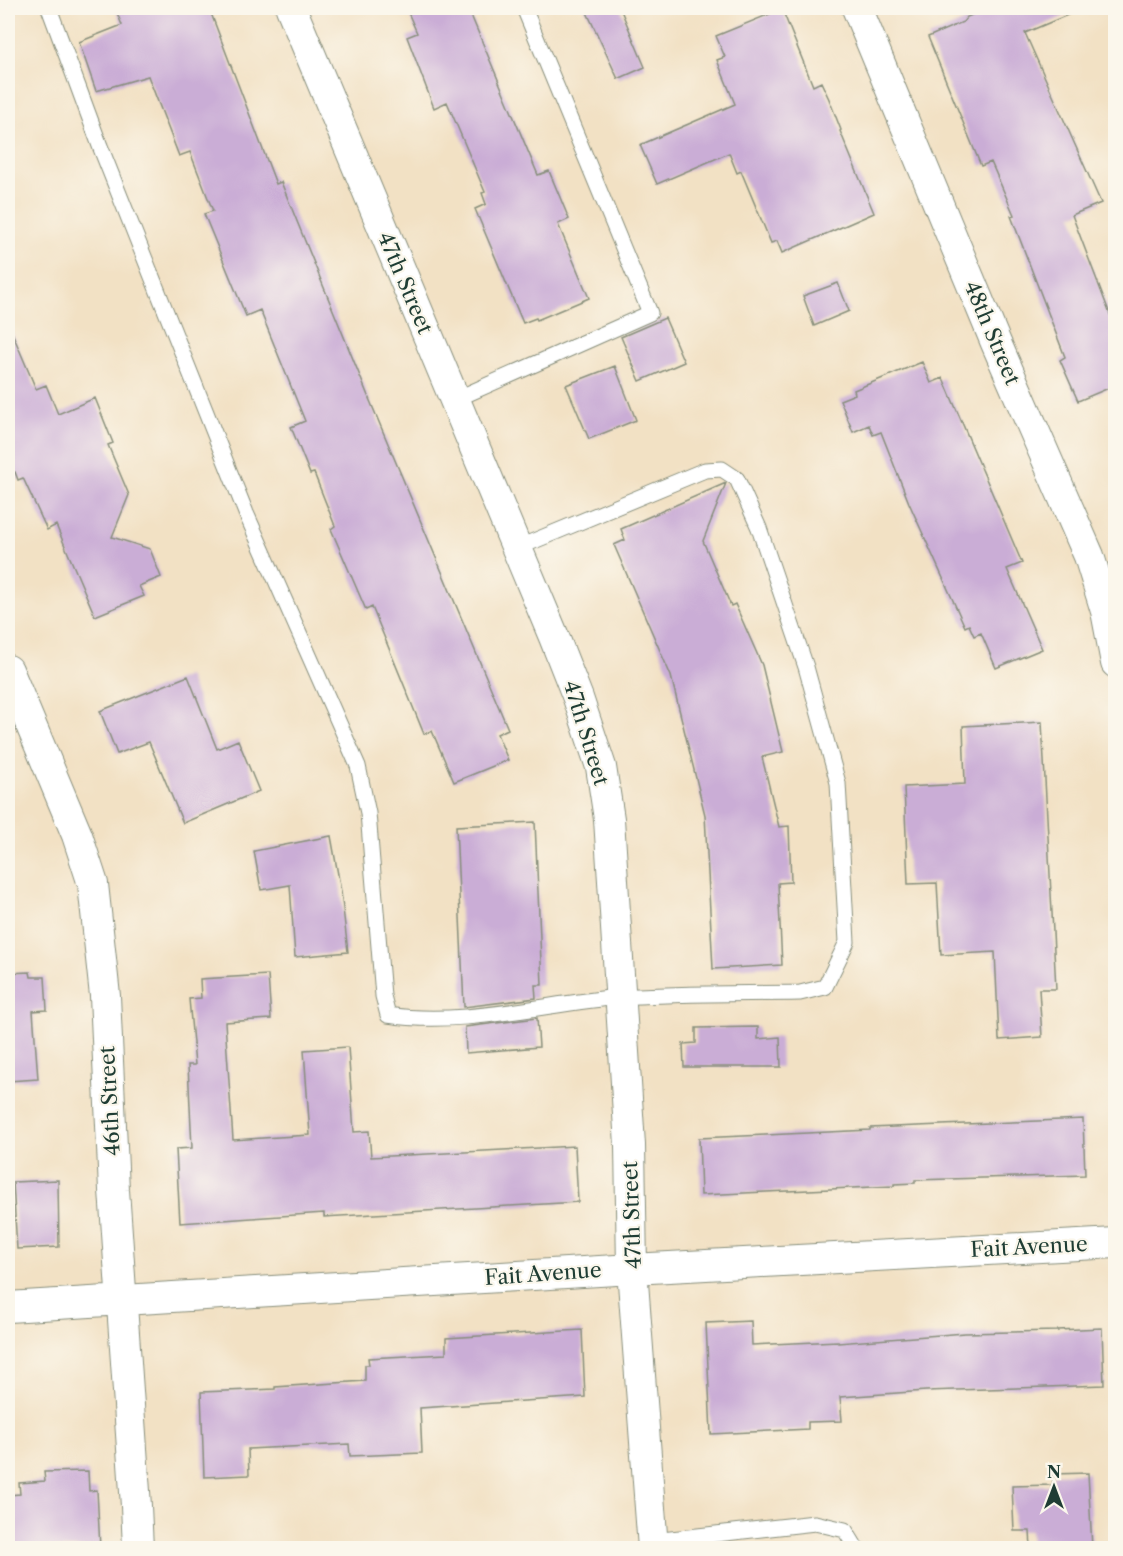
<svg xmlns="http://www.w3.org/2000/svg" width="1123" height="1556" viewBox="0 0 1123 1556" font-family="'Libre Caslon Text',serif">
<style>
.building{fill:#caadd6}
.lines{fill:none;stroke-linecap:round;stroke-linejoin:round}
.service-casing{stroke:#888f7c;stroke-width:17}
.minor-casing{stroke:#888f7c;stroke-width:32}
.service{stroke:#fff;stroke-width:15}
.minor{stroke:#fff;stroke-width:30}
.labels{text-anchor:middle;stroke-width:4.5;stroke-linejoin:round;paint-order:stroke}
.street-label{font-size:21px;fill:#1f3d34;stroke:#fbf7ec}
</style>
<rect width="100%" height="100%" fill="#fbf7ec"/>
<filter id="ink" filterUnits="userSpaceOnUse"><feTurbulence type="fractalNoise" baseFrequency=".0167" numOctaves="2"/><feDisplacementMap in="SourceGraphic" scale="12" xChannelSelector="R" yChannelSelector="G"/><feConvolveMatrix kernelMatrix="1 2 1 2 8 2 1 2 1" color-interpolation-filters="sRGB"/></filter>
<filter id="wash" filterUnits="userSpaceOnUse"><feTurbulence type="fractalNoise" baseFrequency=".008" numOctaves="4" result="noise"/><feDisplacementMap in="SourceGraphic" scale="24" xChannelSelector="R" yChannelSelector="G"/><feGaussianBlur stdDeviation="1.35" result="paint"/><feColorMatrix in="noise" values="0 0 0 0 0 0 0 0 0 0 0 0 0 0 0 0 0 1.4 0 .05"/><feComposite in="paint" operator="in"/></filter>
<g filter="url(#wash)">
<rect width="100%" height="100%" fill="#f2e1c4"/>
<g id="blocks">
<path class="building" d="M 115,8 L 209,8 L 276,184 L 281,182 L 368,396 L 508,729 L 497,734 L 508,760 L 454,782 L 432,731 L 424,734 L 372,607 L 366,610 L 331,529 L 335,526 L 314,473 L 310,474 L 291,427 L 305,421 L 260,310 L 246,316 L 204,214 L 213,211 L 190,152 L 179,156 L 148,76 L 96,91 L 79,42 L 122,25 Z
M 406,8 L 468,8 L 538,175 L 549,171 L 569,219 L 558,224 L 589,298 L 537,320 L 536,318 L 523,323 L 475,209 L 486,204 L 482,193 L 485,192 L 447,102 L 434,108 L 407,37 L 417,33 Z
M 585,8 L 620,8 L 645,67 L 618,79 Z
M 999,8 L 1084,8 L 1025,33 L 1101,203 L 1072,215 L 1116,330 L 1116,385 L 1078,401 L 1060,360 L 1065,357 L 1011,216 L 1014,215 L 991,162 L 981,166 L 928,37 L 963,22 L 967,17 L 974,14 L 983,14 Z
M 782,9 L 813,86 L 821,82 L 829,99 L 841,130 L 840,131 L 874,213 L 782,253 L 777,241 L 771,243 L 741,171 L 737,173 L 729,153 L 657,184 L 640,145 L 735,104 L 717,60 L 725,57 L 716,36 Z
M 838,283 L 849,311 L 814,326 L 803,296 Z
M 665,318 L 684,362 L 640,381 L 621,337 Z
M 8,323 L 36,389 L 46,385 L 58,414 L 95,398 L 113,443 L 108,445 L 129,495 L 112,537 L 150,549 L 161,577 L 139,586 L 144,596 L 95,616 L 56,525 L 47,530 L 23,478 L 18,480 L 15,472 L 8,475 Z
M 922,362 L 931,383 L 943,378 L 1022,563 L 1007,569 L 1042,649 L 996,668 L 981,633 L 974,636 L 969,625 L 965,627 L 909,503 L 881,432 L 873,435 L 869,425 L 853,432 L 840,400 L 855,394 L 854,390 Z
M 615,366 L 636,420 L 589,439 L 566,385 Z
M 726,483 L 703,541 L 731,606 L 735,604 L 762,665 L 783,752 L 762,757 L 779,827 L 789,826 L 791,882 L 778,883 L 782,965 L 713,969 L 705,815 L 671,676 L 614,545 L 625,540 L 621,529 Z
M 188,676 L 217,749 L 238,740 L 259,791 L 183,823 L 149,742 L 117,754 L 100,711 Z
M 1042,722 L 1056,989 L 1039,989 L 1042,1037 L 999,1040 L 995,952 L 941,955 L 937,883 L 908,884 L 904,787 L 965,784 L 963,726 Z
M 535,822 L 542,985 L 535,985 L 536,998 L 464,1007 L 456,826 Z
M 331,836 L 341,891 L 348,952 L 295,957 L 290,885 L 261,890 L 254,851 Z
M 30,972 L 31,977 L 45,977 L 47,1010 L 33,1011 L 38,1079 L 8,1081 L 8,973 Z
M 268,975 L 271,1019 L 225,1022 L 233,1140 L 310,1135 L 304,1050 L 348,1047 L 354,1132 L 369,1131 L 371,1157 L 575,1146 L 578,1202 L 324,1217 L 324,1213 L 180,1223 L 176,1149 L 192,1148 L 188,1065 L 195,1065 L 189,999 L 201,998 L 200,979 Z
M 537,1018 L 539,1047 L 466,1053 L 465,1027 Z
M 758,1027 L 758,1039 L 780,1037 L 781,1067 L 684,1067 L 683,1044 L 696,1043 L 696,1028 Z
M 1083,1119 L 1085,1175 L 915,1180 L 915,1183 L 894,1184 L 894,1186 L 701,1195 L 699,1138 L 870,1130 L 870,1128 Z
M 58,1180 L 59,1247 L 17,1249 L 13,1182 Z
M 751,1321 L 752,1345 L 838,1341 L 838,1343 L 965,1333 L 1058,1331 L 1058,1330 L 1102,1328 L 1104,1385 L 926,1391 L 840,1397 L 842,1421 L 808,1422 L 808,1429 L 711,1434 L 706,1323 Z
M 582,1330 L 585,1397 L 420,1408 L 422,1453 L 350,1456 L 349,1444 L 248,1449 L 249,1475 L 204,1477 L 201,1392 L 275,1389 L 275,1387 L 365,1381 L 365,1365 L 369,1365 L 368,1358 L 446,1354 L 446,1338 Z
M 88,1471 L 89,1491 L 97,1490 L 100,1548 L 8,1548 L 8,1495 L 20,1494 L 19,1483 L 45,1481 L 44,1472 Z
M 1088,1473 L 1092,1548 L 1031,1548 L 1030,1531 L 1014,1531 L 1012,1486 L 1053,1485 L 1053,1474 Z"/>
</g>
</g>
<g filter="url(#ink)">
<use href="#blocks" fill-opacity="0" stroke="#888f7c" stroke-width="1.5"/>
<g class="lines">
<defs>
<path id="service" d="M 49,8 L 100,146 L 246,513 L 358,766 L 368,813 L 383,996 L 388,1015 C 462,1027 547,1003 621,997 C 681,993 741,994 800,993 L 825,987 L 847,942 L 838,783 L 806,667 L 759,528 L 737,479 L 722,469 L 705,470 L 517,548
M 454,400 L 650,313 L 524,8
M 653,1541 L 815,1523 L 845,1530 L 856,1548"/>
<path id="minor" d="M 291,8 L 554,637 L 578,698 L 601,767 L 609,819 L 630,1145 L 632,1269 L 653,1548
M 857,8 L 996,343 L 1089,556 L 1106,611 L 1116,663
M 8,670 L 77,835 L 93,884 L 105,996 L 114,1190 L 136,1506 L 138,1548
M 8,1307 L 632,1269 L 1116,1243"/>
</defs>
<use href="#service" class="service-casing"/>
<use href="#minor" class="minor-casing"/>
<use href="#service" class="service"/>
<use href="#minor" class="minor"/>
</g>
</g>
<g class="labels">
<g class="street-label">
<text transform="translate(405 283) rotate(67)" y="7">47th Street</text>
<text transform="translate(992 333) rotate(67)" y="7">48th Street</text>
<text transform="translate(586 733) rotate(73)" y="7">47th Street</text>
<text transform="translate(110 1101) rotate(-93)" y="7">46th Street</text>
<text transform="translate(632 1215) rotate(-92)" y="7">47th Street</text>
<text transform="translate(1029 1247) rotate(-3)" y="7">Fait Avenue</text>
<text transform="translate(543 1274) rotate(-4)" y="7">Fait Avenue</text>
</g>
</g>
<rect width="1123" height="1556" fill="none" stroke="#fbf7ec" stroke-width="30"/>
<g transform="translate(1054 1487)" stroke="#fbf7ec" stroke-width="4.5" paint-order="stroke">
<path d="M0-4.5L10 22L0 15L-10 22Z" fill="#1f3d34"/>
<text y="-9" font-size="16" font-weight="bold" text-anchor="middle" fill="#1f3d34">N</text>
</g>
</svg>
